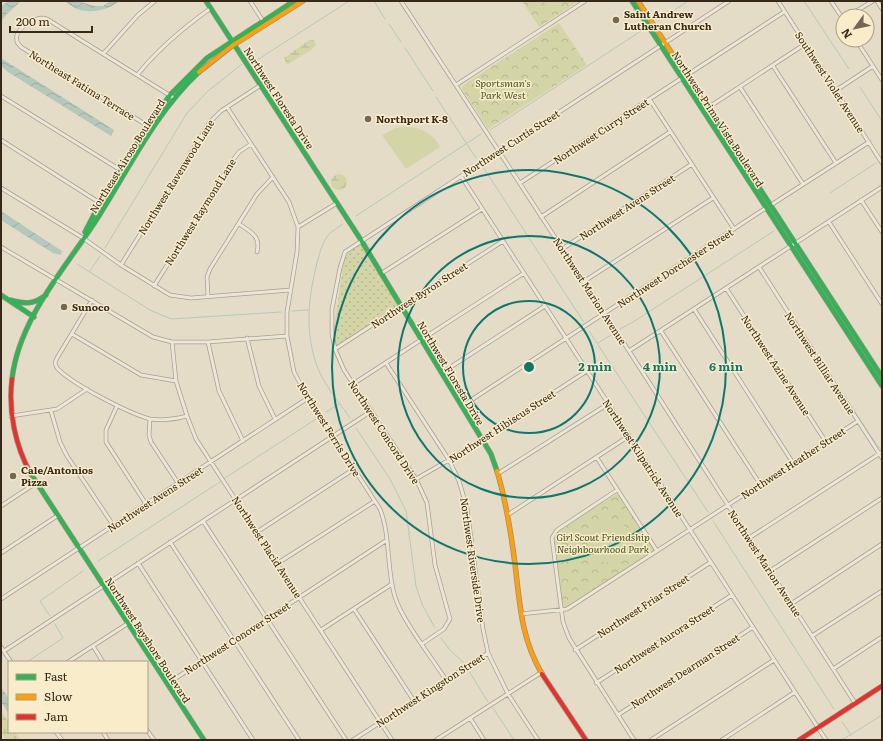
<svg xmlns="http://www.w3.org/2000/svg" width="883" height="741" viewBox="0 0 883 741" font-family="Literata,serif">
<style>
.grass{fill:url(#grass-dots)}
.wetland{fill:url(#wetland-marsh)}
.park{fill:url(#park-crowns)}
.pitch{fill:#d4d5a7}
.water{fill:url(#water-waves)}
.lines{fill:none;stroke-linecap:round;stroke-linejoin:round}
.stream{stroke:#b4c9bc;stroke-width:1}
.street-casing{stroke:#a8a091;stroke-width:4.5}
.fast-casing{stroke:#988f81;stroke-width:5.5}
.slow-casing{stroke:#988f81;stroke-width:5.5}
.jam-casing{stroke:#988f81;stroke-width:5.5}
.street{stroke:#ece6d9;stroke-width:3}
.fast{stroke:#30b455;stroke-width:4}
.slow{stroke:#ff9f0a;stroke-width:4}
.jam{stroke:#e5322d;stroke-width:4}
.ring{fill:none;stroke:#0f766e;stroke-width:2}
.poi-dot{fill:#746756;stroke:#f8ecca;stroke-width:1.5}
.labels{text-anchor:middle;stroke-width:3;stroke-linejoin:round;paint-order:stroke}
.poi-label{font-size:10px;font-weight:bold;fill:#372819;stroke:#f8ecca;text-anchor:start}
.street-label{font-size:10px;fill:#372819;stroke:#f8ecca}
.park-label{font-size:10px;font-style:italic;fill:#46551e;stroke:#f8ecca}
.centre{fill:#0f766e;stroke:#f8ecca;stroke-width:2}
.ring-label{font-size:12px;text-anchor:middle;font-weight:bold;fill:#0f766e;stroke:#f8ecca;stroke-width:3;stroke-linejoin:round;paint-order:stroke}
</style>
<defs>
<pattern id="grass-dots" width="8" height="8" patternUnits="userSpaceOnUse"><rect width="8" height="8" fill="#d4d5a7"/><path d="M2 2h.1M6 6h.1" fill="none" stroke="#b7b78f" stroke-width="1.8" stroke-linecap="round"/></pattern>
<pattern id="wetland-marsh" width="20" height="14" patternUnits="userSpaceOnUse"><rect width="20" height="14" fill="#d4d5a7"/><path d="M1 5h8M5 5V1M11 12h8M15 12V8" fill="none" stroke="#b7b78f"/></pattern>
<pattern id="park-crowns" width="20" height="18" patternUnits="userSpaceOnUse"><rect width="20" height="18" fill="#d4d5a7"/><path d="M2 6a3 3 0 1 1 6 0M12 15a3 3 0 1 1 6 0" fill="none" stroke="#b7b78f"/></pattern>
<pattern id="water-waves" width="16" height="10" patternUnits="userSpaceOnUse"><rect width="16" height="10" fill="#b4c9bc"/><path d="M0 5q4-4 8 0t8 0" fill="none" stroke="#9bada1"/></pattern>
</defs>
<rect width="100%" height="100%" fill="#e4dcc7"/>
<path class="grass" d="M 361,242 L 399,306 L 336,346 L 333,334 L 344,260 L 345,256 Z"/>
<path class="wetland" d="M 309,40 L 314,40 L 316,45 L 311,50 L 287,65 L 284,58 Z
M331 182a8 8 0 1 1 16 0a8 8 0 1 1-16 0Z
M 1,711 L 9,723 L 9,732 L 15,732 L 20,740 L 6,740 L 1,732 Z"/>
<path class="park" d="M 522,1 L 579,1 L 539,27 Z
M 559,23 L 587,65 L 488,129 L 462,89 L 463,85 Z
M 616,494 L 619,495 L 654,549 L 653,551 L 564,608 L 562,605 L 554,537 L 558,531 Z"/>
<path class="pitch" d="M 543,1 L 565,1 L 553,9 L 548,8 Z
M 406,126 C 420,127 434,134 440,147 L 406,169 L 382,135 L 396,128 Z
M 605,518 L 621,521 L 630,533 L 634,530 L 644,545 L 643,550 L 627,561 L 625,556 C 596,580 567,531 605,518 Z"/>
<path class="water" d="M 9,1 L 21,1 L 5,16 L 1,22 L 1,6 Z
M 64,1 L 77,1 L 95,6 L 103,6 L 110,1 L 119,1 C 109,10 91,14 77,9 C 73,8 69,3 64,1 Z
M 1,58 L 114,130 L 111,136 L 8,72 L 1,66 Z
M 1,211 L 62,251 L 61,255 L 53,253 L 1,220 Z
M 1,687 L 9,699 L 9,714 L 1,702 Z"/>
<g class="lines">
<path class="stream" d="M 374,1 L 385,19
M 804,1 L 849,69
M 658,21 L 688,1
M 389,24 L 401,42
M 405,48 L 433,91
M 254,62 L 349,1
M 860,87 L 882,121
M 436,97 L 476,158
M 490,130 L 644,29
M 483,167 L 583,321
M 830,193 L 876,163
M 356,216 L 481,134
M 343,224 C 339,227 334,230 330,233 C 322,242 319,255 316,267 C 308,300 305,333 317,366 C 324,385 339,402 350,418
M 105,248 L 187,113 L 208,91 L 242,64
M 77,264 L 150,310 L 171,319 L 281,312
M 90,271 L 100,256
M 292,311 L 308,310
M 620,329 L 633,322 L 774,231
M 589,331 L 708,512
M 598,343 L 611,335
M 842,392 L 878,447 L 882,449
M 326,412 L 339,404
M 356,428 L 390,479 L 406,511 L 416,586 L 422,604 L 435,628
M 225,478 L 316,419
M 713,521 L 834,709
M 98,561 L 220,482
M 50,616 L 40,601 L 83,571
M 441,638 L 450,650 L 464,663
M 27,662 L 63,638 L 55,624
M 469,671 L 488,702
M 493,708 L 514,740
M 842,722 L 851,735
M 842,740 L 882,715"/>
<defs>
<path id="street" d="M 250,1 L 263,21
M 401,1 L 629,351 L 855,703
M 778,1 L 882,163
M 831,1 L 843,19
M 877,1 L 882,9
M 848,16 L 873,1
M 856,40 L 882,80
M 104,53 L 138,15 L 155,1
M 773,66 L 836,163
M 138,74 C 159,48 183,28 211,8
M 687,75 L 784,12
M 456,85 L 585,1
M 740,87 L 803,184
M 835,91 L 873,66
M 1,96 L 122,171
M 650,100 L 734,229
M 227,107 L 289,202 L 298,227 L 297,252 L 287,312 L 287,336 L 294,372 L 308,398 L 380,509 C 391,537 386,568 395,597 C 402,620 432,658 446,680
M 706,109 L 805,44
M 148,126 L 21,47 L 17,42 C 17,39 16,37 17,35 C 20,26 39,15 47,19 L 174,98
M 1,140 L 100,203
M 461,176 L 826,740
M 520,183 L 682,78
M 1,188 L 83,238 L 121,265 L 170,295 L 191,298 L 290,290
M 861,200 L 882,232
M 771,205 L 869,142
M 541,217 L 670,132
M 829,222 L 882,304
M 239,224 C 251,232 261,236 257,252
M 298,227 L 337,203
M 1,247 L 153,337 L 172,342 L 208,342 L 287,336
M 562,249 L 692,164
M 121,265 L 210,122 L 221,111 L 261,85
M 759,267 L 882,458
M 382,273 L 482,209
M 583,282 L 713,198
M 154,286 L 233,160 L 239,152 L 251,144
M 726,288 L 826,442
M 208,296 L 207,277 L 210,269 L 257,194 L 273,177
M 92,300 L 57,358 L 55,363 L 57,368 C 72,384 128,413 150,419 C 162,421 175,419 187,416
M 694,309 L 793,463
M 661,331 L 760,484
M 72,334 L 141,375 L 176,381
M 247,338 L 259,386 L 275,419
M 172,342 L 176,381 L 187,416 L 196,439 L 392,740
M 208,342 L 219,391 L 243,441
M 335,349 L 503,241
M 629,351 L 882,187
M 386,363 L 449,460 L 459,481 L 467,508 L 483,629 L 488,653 L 508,694 L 538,740
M 443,372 L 545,306
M 353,384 L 524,273
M 117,406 L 106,430 L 106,442 L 146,504
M 462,406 L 766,208
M 51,411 L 60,442 L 67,456 L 113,525
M 11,416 L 57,409 L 87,389
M 150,419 L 149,435 L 151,442 L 178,483
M 597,458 L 657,551
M 499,473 L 608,404
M 416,479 L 449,460 L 587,371
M 617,490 L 557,530 L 552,538 L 563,622 L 569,638 L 634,740
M 1,506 L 36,483
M 509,514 L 629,436
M 203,521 L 346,740
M 257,532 L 354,469
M 749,538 L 882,452
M 170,542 L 299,740
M 1,553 L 57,516
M 138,563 L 253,740
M 278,563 L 375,501
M 770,571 L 882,498
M 1,599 L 308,398
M 791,604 L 882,544
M 354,609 L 414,701
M 521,614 L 567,609 L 858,421
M 321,630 L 392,584
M 812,636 L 882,591
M 422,644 L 444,629 L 450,619 L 435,565 L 427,503 L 416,479 L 344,370 L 335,349 L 332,334 L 332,309 L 340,268 L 345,252 L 729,1
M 93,646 L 103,662
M 1,647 L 11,662
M 575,650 L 711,562
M 4,651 L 370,412
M 68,662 L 127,624
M 833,669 L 882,637
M 596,683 L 732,595
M 167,684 L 387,540
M 618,715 L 753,627
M 470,718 L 484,740
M 147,730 L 154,740
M 56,732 L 62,740
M 103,732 L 108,740
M 353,740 L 488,653
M 436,740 L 542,672
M 651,740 L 774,660
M 722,740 L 795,692"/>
<path id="fast" d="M 206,1 L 361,240 L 491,454 L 497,471
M 632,1 L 882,386
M 716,121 L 882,377
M 85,232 L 100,203 L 148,126 L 170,95 L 207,58 L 294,1
M 1,295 L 34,317
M 10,300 C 25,304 33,305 46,295
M 12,379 C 19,319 64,270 95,222 C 128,171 154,114 199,72
M 31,474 L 204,740"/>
<path id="slow" d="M 638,1 L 716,121
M 199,72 L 232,46 L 303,1
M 497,471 C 506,501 511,533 515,564 C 520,605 521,638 542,674"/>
<path id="jam" d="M 12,379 C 8,410 15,446 31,474
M 542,674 L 586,740
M 799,740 L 882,686"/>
</defs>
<use href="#street" class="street-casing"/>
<use href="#fast" class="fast-casing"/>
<use href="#slow" class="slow-casing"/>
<use href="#jam" class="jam-casing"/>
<use href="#street" class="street"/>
<use href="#fast" class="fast"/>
<use href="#slow" class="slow"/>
<use href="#jam" class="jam"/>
</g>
<g class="ring">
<circle cx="529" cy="367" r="66"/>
<circle cx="529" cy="367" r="131"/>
<circle cx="529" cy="367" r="197"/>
</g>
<g class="poi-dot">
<circle cx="616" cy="20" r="4"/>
<circle cx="368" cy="119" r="4"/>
<circle cx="64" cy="307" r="4"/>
<circle cx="13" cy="476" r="4"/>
</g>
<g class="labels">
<g class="poi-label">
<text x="624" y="18">Saint Andrew<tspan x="624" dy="12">Lutheran Church</tspan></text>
<text x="376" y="123">Northport K-8</text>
<text x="72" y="311">Sunoco</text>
<text x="21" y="474">Cale/Antonios<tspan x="21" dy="12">Pizza</tspan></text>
</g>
<g class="street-label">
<text transform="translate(830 82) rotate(57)" y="4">Southwest Violet Avenue</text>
<text transform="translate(82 85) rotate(32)" y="4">Northeast Fatima Terrace</text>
<text transform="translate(279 98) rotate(57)" y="4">Northwest Floresta Drive</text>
<text transform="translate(718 119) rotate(57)" y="4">Northwest Prima Vista Boulevard</text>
<text transform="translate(601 131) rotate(-33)" y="4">Northwest Curry Street</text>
<text transform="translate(511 143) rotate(-33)" y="4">Northwest Curtis Street</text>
<text transform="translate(127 156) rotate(-58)" y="4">Northeast Airoso Boulevard</text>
<text transform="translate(176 177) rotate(-58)" y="4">Northwest Ravenwood Lane</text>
<text transform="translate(627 207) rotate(-33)" y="4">Northwest Avens Street</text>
<text transform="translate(200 212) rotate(-58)" y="4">Northwest Raymond Lane</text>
<text transform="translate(675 268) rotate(-33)" y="4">Northwest Dorchester Street</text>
<text transform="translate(590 291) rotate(57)" y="4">Northwest Marion Avenue</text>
<text transform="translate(419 295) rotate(-33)" y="4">Northwest Byron Street</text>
<text transform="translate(820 363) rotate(57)" y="4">Northwest Billiar Avenue</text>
<text transform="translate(776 365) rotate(57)" y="4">Northwest Azine Avenue</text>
<text transform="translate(451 373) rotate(59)" y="4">Northwest Floresta Drive</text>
<text transform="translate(502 426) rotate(-33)" y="4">Northwest Hibiscus Street</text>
<text transform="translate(329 429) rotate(58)" y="4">Northwest Ferris Drive</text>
<text transform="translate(384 432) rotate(57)" y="4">Northwest Concord Drive</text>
<text transform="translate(643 458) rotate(57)" y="4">Northwest Kilpatrick Avenue</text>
<text transform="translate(793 463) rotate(-33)" y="4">Northwest Heather Street</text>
<text transform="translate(155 499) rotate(-33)" y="4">Northwest Avens Street</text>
<text transform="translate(267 547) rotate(57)" y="4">Northwest Placid Avenue</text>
<text transform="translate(473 560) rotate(82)" y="4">Northwest Riverside Drive</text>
<text transform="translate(765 563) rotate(57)" y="4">Northwest Marion Avenue</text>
<text transform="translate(643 606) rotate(-33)" y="4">Northwest Friar Street</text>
<text transform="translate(237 638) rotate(-33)" y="4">Northwest Conover Street</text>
<text transform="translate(664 639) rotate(-33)" y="4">Northwest Aurora Street</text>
<text transform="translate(148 640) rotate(57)" y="4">Northwest Bayshore Boulevard</text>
<text transform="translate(685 671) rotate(-33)" y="4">Northwest Dearman Street</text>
<text transform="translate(430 690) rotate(-33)" y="4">Northwest Kingston Street</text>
</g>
<g class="park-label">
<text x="503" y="87">Sportsman's<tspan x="503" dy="12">Park West</tspan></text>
<text x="603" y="541">Girl Scout Friendship<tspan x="603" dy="12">Neighbourhood Park</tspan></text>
</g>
</g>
<circle cx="529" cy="367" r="6" class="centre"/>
<g class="ring-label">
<text x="595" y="371">2 min</text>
<text x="660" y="371">4 min</text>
<text x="726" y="371">6 min</text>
</g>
<rect width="883" height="741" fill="none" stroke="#372819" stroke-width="4"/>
<rect x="8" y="661" width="140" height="72" fill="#f8ecca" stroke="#ab9e83"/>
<rect x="16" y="674" width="20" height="6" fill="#30b455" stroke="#ab9e83"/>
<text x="44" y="681" font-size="12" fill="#372819">Fast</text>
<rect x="16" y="694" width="20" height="6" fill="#ff9f0a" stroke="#ab9e83"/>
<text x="44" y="701" font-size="12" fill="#372819">Slow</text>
<rect x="16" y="714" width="20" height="6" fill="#e5322d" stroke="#ab9e83"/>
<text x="44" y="721" font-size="12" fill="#372819">Jam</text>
<g transform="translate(855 28) rotate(237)"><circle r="19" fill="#f8ecca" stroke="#ab9e83"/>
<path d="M0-3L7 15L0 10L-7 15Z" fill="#746756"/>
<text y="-6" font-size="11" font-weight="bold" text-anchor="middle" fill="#372819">N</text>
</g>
<path d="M10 26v6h82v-6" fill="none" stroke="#372819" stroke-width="2"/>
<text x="16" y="26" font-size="12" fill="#372819" stroke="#f8ecca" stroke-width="3" paint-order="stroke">200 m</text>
</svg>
